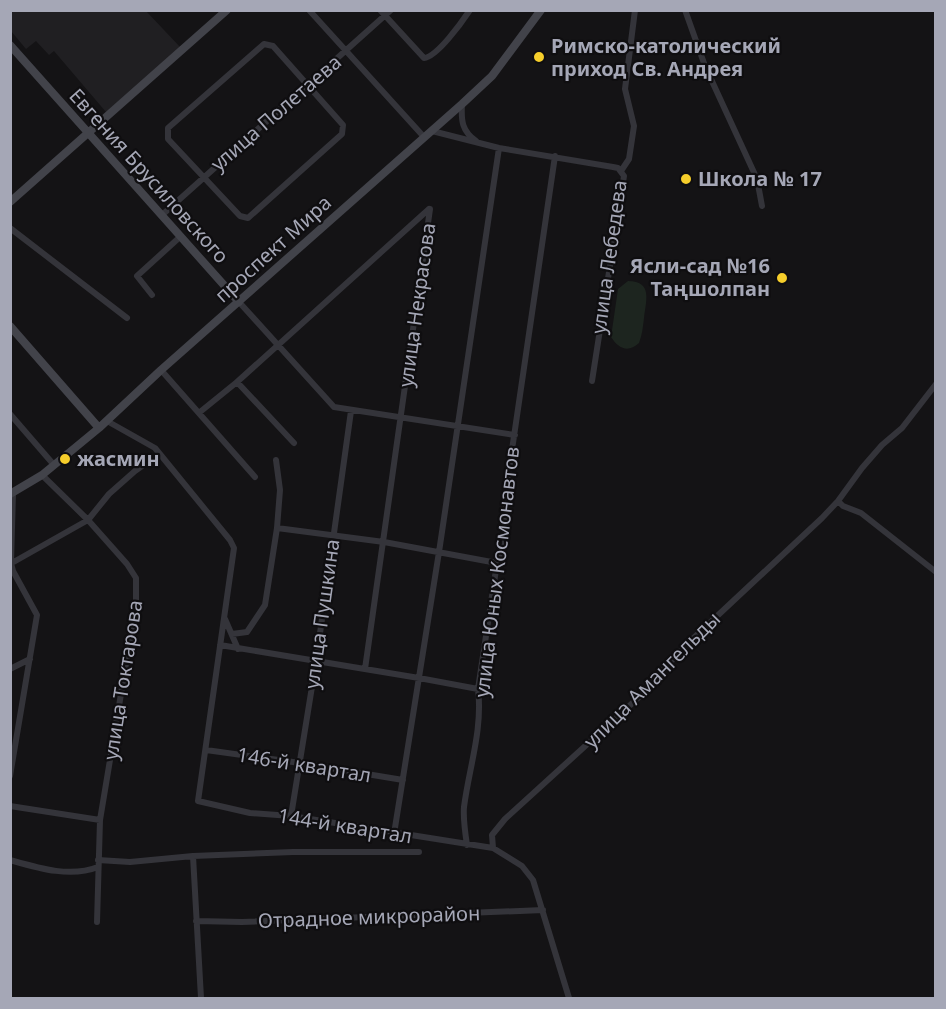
<svg xmlns="http://www.w3.org/2000/svg" width="946" height="1009" viewBox="0 0 946 1009" font-family="'Noto Sans',sans-serif">
<style>
.built{fill:#201f22}
.green{fill:#1d251f}
.lines{fill:none;stroke-linecap:round;stroke-linejoin:round}
.street{stroke:#34343a;stroke-width:6}
.secondary{stroke:#42434a;stroke-width:8}
.poi-dot{fill:#f6ce2b;stroke:#0f0e10;stroke-width:2}
.labels{text-anchor:middle;stroke-width:4.5;stroke-linejoin:round;paint-order:stroke}
.poi-label{font-size:20px;font-weight:bold;fill:#a5a7b6;stroke:#0f0e10;text-anchor:start}
.street-label{font-size:20px;fill:#a5a7b6;stroke:#0f0e10}
</style>
<rect width="100%" height="100%" fill="#141315"/>
<path class="built" d="M 10,11 L 146,11 L 181,48 L 106,112 L 54,51 L 49,55 L 36,41 L 26,49 L 11,31 Z"/>
<path class="green" d="M 628,281 C 653,281 646,301 644,318 C 643,327 642,335 639,343 C 628,353 619,349 611,337 L 618,289 Z"/>
<g class="lines">
<path class="street" d="M 309,10 L 424,137
M 380,10 L 424,58 C 437,57 462,22 470,10
M 685,10 L 705,66 L 757,179 L 762,206
M 264,44 L 273,46 L 343,125 L 342,134 L 248,218 L 240,216 L 168,139 L 168,128 Z
M 462,104 C 461,121 462,131 476,141
M 432,131 L 499,148 L 613,167 L 618,168 L 624,176 L 592,381
M 621,171 L 629,159 L 634,126 L 625,89 L 635,10
M 162,215 L 391,10
M 10,228 L 127,318
M 152,295 L 137,276 L 181,236
M 239,302 L 334,407 L 515,435
M 161,370 L 255,477
M 237,382 L 294,443
M 200,412 L 237,382 L 429,209
M 10,414 L 54,465
M 107,421 L 155,448 L 230,540 L 234,548 L 198,801 L 250,813 L 291,816 L 493,848
M 42,475 L 88,520 L 127,564 L 136,578 L 136,604 L 100,820 L 97,922
M 838,501 L 843,506 L 861,513 L 936,572
M 277,528 L 384,542 L 497,563
M 10,564 L 88,520 L 109,494 L 135,471 L 159,454
M 225,619 L 238,649
M 232,634 L 247,632 L 265,605 L 277,528 L 280,490 L 276,460
M 220,645 L 419,678 L 478,689
M 10,669 L 30,659
M 365,669 L 430,209
M 206,750 L 300,763 L 403,780
M 10,776 L 37,615 L 13,571 L 11,563 L 13,493
M 10,806 L 100,820
M 291,816 L 316,662 L 351,411
M 394,834 L 439,552 L 499,148
M 467,845 C 465,832 463,819 464,807 C 469,768 483,729 478,689 L 497,563 L 505,544 L 507,484 L 555,156
M 193,856 L 201,998
M 10,860 C 38,868 70,878 98,867
M 98,860 L 130,862 L 193,856 L 293,852 L 419,852
M 196,921 L 242,922 L 543,910
M 569,998 L 533,880 L 522,866 L 493,848 L 492,835 L 505,819 L 638,698 L 684,647 L 822,518 L 838,501 L 862,468 L 882,445 L 902,428 L 936,384"/>
<path class="secondary" d="M 10,45 L 239,302
M 10,202 L 227,10
M 10,326 L 99,428
M 10,494 L 42,475 L 99,428 L 161,370 L 462,104 L 492,76 L 541,10"/>
</g>
<g class="poi-dot">
<circle cx="539" cy="57" r="6"/>
<circle cx="686" cy="179" r="6"/>
<circle cx="782" cy="278" r="6"/>
<circle cx="65" cy="459" r="6"/>
</g>
<g class="labels">
<g class="poi-label">
<text x="551" y="53">Римско-католический<tspan x="551" dy="23">приход Св. Андрея</tspan></text>
<text x="698" y="186">Школа № 17</text>
<text x="770" y="273" text-anchor="end">Ясли-сад №16<tspan x="770" dy="23">Таңшолпан</tspan></text>
<text x="77" y="466">жасмин</text>
</g>
<g class="street-label">
<text transform="translate(276 113) rotate(-41)" y="7">улица Полетаева</text>
<text transform="translate(149 176) rotate(48)" y="7">Евгения Брусиловского</text>
<text transform="translate(273 249) rotate(-42)" y="7">проспект Мира</text>
<text transform="translate(609 257) rotate(-82)" y="7">улица Лебедева</text>
<text transform="translate(417 305) rotate(-82)" y="7">улица Некрасова</text>
<text transform="translate(497 572) rotate(-83)" y="7">улица Юных Космонавтов</text>
<text transform="translate(322 614) rotate(-82)" y="7">улица Пушкина</text>
<text transform="translate(123 680) rotate(-81)" y="7">улица Токтарова</text>
<text transform="translate(652 680) rotate(-45)" y="7">улица Амангельды</text>
<text transform="translate(304 765) rotate(9)" y="7">146-й квартал</text>
<text transform="translate(345 826) rotate(9)" y="7">144-й квартал</text>
<text transform="translate(369 917) rotate(-2)" y="7">Отрадное микрорайон</text>
</g>
</g>
<rect width="946" height="1009" fill="none" stroke="#a5a7b6" stroke-width="24"/>
</svg>
